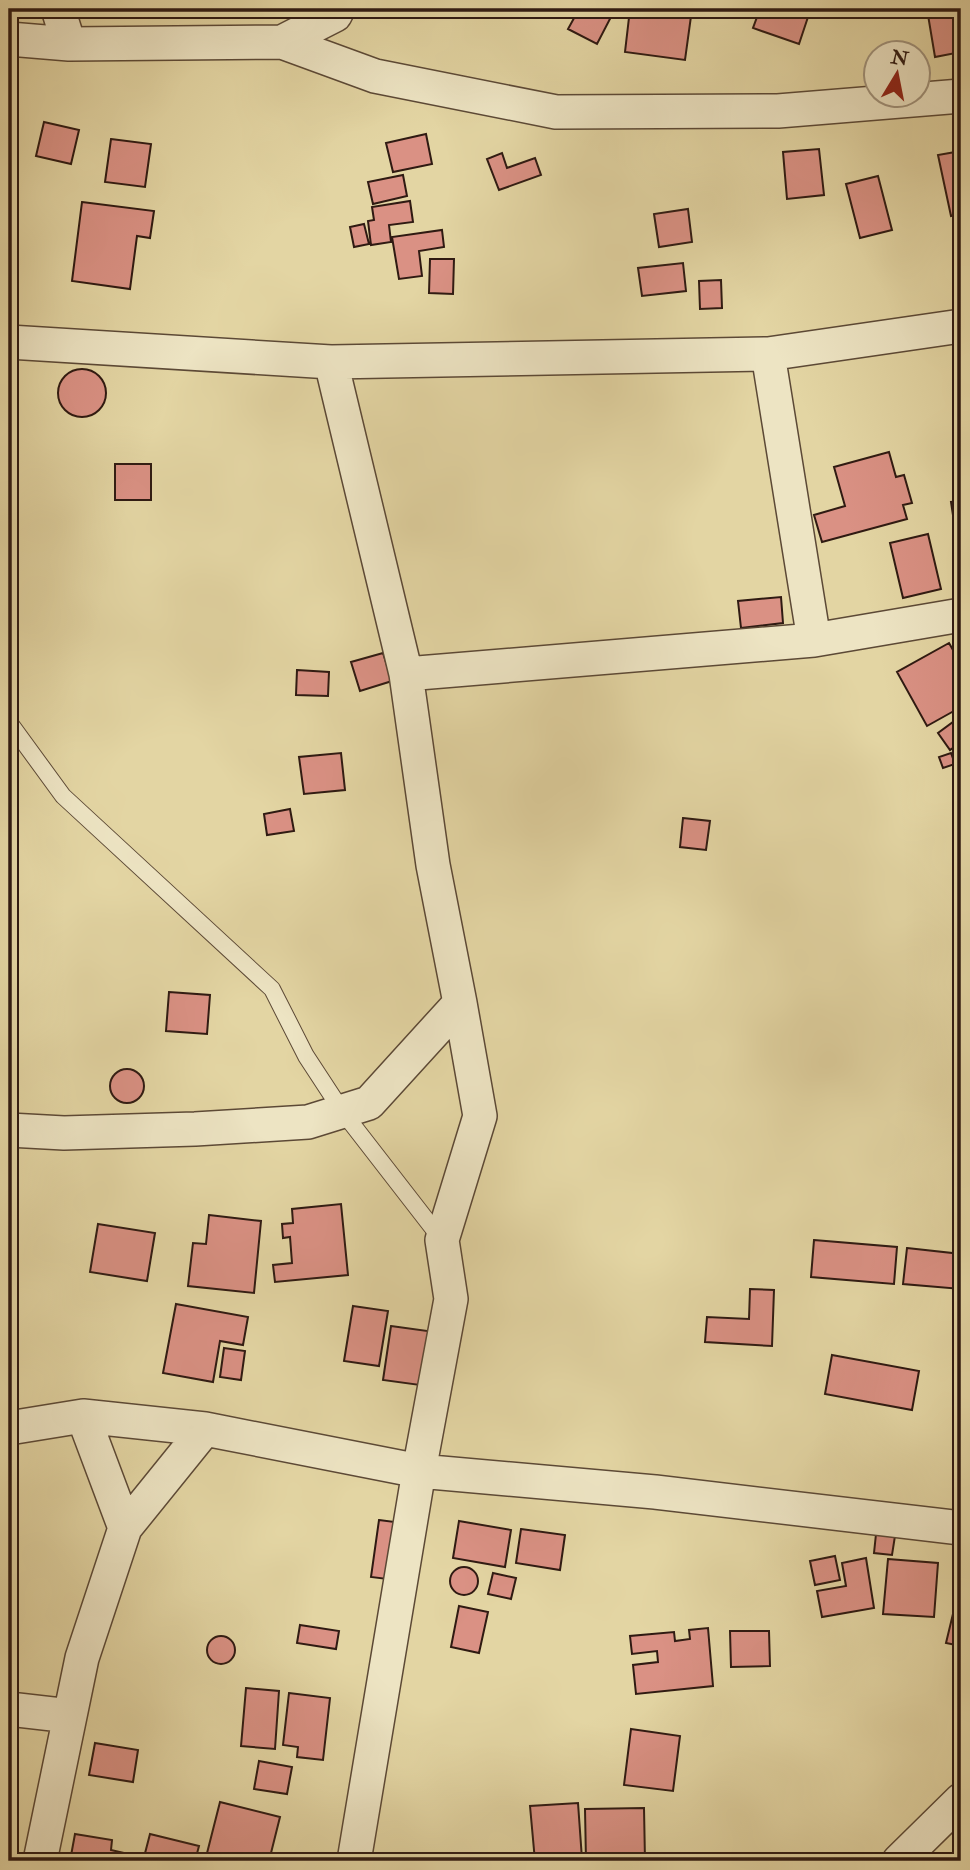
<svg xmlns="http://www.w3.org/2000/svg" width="970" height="1870" viewBox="0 0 970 1870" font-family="'IM FELL Double Pica',serif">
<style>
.building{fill:#da9184;stroke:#2f1a12;stroke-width:2}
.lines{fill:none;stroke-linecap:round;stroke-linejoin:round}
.service-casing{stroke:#5c4936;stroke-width:18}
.minor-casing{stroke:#5c4936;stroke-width:36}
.service{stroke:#ede4c3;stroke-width:16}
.minor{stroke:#ede4c3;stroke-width:33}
</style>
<rect width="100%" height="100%" fill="#e3d5a3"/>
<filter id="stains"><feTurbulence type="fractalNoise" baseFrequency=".00286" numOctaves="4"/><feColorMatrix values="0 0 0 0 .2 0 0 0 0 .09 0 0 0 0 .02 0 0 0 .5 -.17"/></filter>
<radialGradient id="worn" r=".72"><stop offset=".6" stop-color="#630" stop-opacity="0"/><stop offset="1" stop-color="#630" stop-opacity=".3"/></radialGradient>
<path class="building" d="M 14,9 L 36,9 L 37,17 L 15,18 Z
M 156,9 L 185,9 L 183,15 Z
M 579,9 L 599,9 L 612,15 L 597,44 L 568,29 Z
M 630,9 L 692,9 L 685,60 L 625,52 Z
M 760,9 L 803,9 L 810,11 L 799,44 L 753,28 Z
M 927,9 L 961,9 L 961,52 L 935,57 Z
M 44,122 L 79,130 L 71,164 L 36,156 Z
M 426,134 L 432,164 L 393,172 L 386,143 Z
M 111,139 L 151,144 L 145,187 L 105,182 Z
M 819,149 L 824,195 L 787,199 L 783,152 Z
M 961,151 L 961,214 L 951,216 L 938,155 Z
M 502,153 L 507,168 L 535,158 L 541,175 L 499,190 L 487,159 Z
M 403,175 L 407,196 L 373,204 L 368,182 Z
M 878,176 L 892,230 L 860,238 L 846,184 Z
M 410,201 L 413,222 L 389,225 L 391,242 L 371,245 L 368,221 L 374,220 L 372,207 Z
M 82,202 L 154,211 L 150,238 L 137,236 L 130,289 L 72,281 Z
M 688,209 L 692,242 L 659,247 L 654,214 Z
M 364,224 L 369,244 L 354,247 L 350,227 Z
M 442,230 L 444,247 L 419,251 L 422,276 L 399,279 L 392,237 Z
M 430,259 L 454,259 L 453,294 L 429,293 Z
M 683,263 L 686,291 L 642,296 L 638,268 Z
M 721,280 L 722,308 L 700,309 L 699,281 Z
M58 393a24 24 0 1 1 48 0a24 24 0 1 1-48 0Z
M 889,452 L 896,477 L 904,475 L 912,503 L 903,505 L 907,519 L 822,542 L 814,515 L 845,506 L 834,467 Z
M 115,464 L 151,464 L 151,500 L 115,500 Z
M 961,501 L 961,568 L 951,502 Z
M 928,534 L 941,589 L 903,598 L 890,543 Z
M 781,597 L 783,623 L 741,628 L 738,601 Z
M 949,643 L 961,664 L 961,707 L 927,726 L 897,672 Z
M 383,653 L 392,681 L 360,691 L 351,662 Z
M 297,670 L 329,672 L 328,696 L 296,695 Z
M 953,722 L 961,733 L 961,742 L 950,750 L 938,733 Z
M 341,753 L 345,790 L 304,794 L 299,757 Z
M 951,753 L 955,764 L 943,768 L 939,757 Z
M 290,809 L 294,831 L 267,835 L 264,814 Z
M 683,818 L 710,821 L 706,850 L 680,847 Z
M 169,992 L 210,995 L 207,1034 L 166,1031 Z
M110 1086a17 17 0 1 1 34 0a17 17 0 1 1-34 0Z
M 341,1204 L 348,1275 L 275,1282 L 273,1265 L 292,1263 L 290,1237 L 283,1238 L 282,1224 L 293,1223 L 292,1209 Z
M 209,1215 L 261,1221 L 254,1293 L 188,1286 L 193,1243 L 206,1244 Z
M 98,1224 L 155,1233 L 147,1281 L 90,1272 Z
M 814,1240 L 897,1247 L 894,1284 L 811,1277 Z
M 907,1248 L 961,1254 L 961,1289 L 903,1284 Z
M 750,1289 L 774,1290 L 772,1346 L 705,1342 L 707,1317 L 749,1319 Z
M 176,1304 L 248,1317 L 243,1345 L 220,1341 L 213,1382 L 163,1373 Z
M 353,1306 L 388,1311 L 379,1366 L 344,1361 Z
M 391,1326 L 435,1332 L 427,1386 L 383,1380 Z
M 224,1348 L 245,1351 L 241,1380 L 220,1377 Z
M 832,1355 L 919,1371 L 912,1410 L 825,1394 Z
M 379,1520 L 395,1522 L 387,1579 L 371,1577 Z
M 459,1521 L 511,1530 L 505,1567 L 453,1558 Z
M 521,1529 L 565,1535 L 560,1570 L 516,1563 Z
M 876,1534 L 895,1536 L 892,1555 L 874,1553 Z
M 835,1556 L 840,1580 L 815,1585 L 810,1561 Z
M 866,1558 L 874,1608 L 822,1617 L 817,1591 L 846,1586 L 842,1563 Z
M 888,1559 L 938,1563 L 934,1617 L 883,1614 Z
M450 1581a14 14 0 1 1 28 0a14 14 0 1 1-28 0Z
M 493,1573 L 516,1578 L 511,1599 L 488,1594 Z
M 958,1593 L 961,1594 L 961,1646 L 946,1643 Z
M 459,1606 L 488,1612 L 479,1653 L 451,1647 Z
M 300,1625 L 339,1631 L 336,1649 L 297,1643 Z
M 708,1628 L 713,1686 L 636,1694 L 633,1665 L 658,1662 L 657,1651 L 632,1654 L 630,1636 L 674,1632 L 675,1641 L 690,1639 L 689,1630 Z
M 730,1631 L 769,1631 L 770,1666 L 731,1667 Z
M207 1650a14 14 0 1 1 28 0a14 14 0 1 1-28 0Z
M 246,1688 L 279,1691 L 275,1749 L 241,1746 Z
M 289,1693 L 330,1698 L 323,1760 L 297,1757 L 298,1747 L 283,1745 Z
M 631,1729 L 680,1736 L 673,1791 L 624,1785 Z
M 95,1743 L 138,1750 L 133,1782 L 89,1775 Z
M 259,1761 L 292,1767 L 287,1794 L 254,1789 Z
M 220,1802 L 280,1817 L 269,1861 L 205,1861 Z
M 578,1803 L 582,1859 L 535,1861 L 530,1806 Z
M 644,1808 L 645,1861 L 586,1861 L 585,1809 Z
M 75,1834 L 112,1840 L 111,1850 L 124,1853 L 122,1861 L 70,1861 Z
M 150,1834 L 199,1846 L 195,1861 L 143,1861 Z"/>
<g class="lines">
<defs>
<path id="service" d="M 9,722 L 63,796 L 272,989 L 306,1056 L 342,1111 L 442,1240"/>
<path id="minor" d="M 58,9 L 69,44
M 9,39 L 69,44 L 282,42 L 335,15 L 338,9
M 282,42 L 375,76 L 556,112 L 778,111 L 961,96
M 9,342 L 331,362 L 768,354 L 961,326
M 768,354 L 814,640
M 331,362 L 406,674 L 433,865 L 460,1003 L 480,1116 L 442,1240 L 451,1299 L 419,1471 L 354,1861
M 406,674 L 814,640 L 961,615
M 9,1130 L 64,1133 L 195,1129 L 308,1122 L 369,1103 L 460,1003
M 83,1416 L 125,1528
M 9,1428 L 83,1416 L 205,1429 L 419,1471 L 655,1492 L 961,1528
M 9,1709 L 70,1716
M 40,1861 L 82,1658 L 125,1528 L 205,1429
M 899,1861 L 961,1800"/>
</defs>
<use href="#service" class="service-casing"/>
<use href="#minor" class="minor-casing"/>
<use href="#service" class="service"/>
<use href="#minor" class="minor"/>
</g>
<rect width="970" height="1870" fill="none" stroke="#e3d5a3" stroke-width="35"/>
<rect x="10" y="10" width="949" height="1849" fill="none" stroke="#2f1a12" stroke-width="3.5"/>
<rect x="18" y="18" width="935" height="1835" fill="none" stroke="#2f1a12" stroke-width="2"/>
<g transform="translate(897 74) rotate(10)"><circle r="33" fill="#ede4c3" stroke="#a1937c" stroke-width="2"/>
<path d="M0-5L12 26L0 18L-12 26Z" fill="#8f2418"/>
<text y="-10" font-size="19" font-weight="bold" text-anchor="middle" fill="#2f1a12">N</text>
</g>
<rect width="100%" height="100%" filter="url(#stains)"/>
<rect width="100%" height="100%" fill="url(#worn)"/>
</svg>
